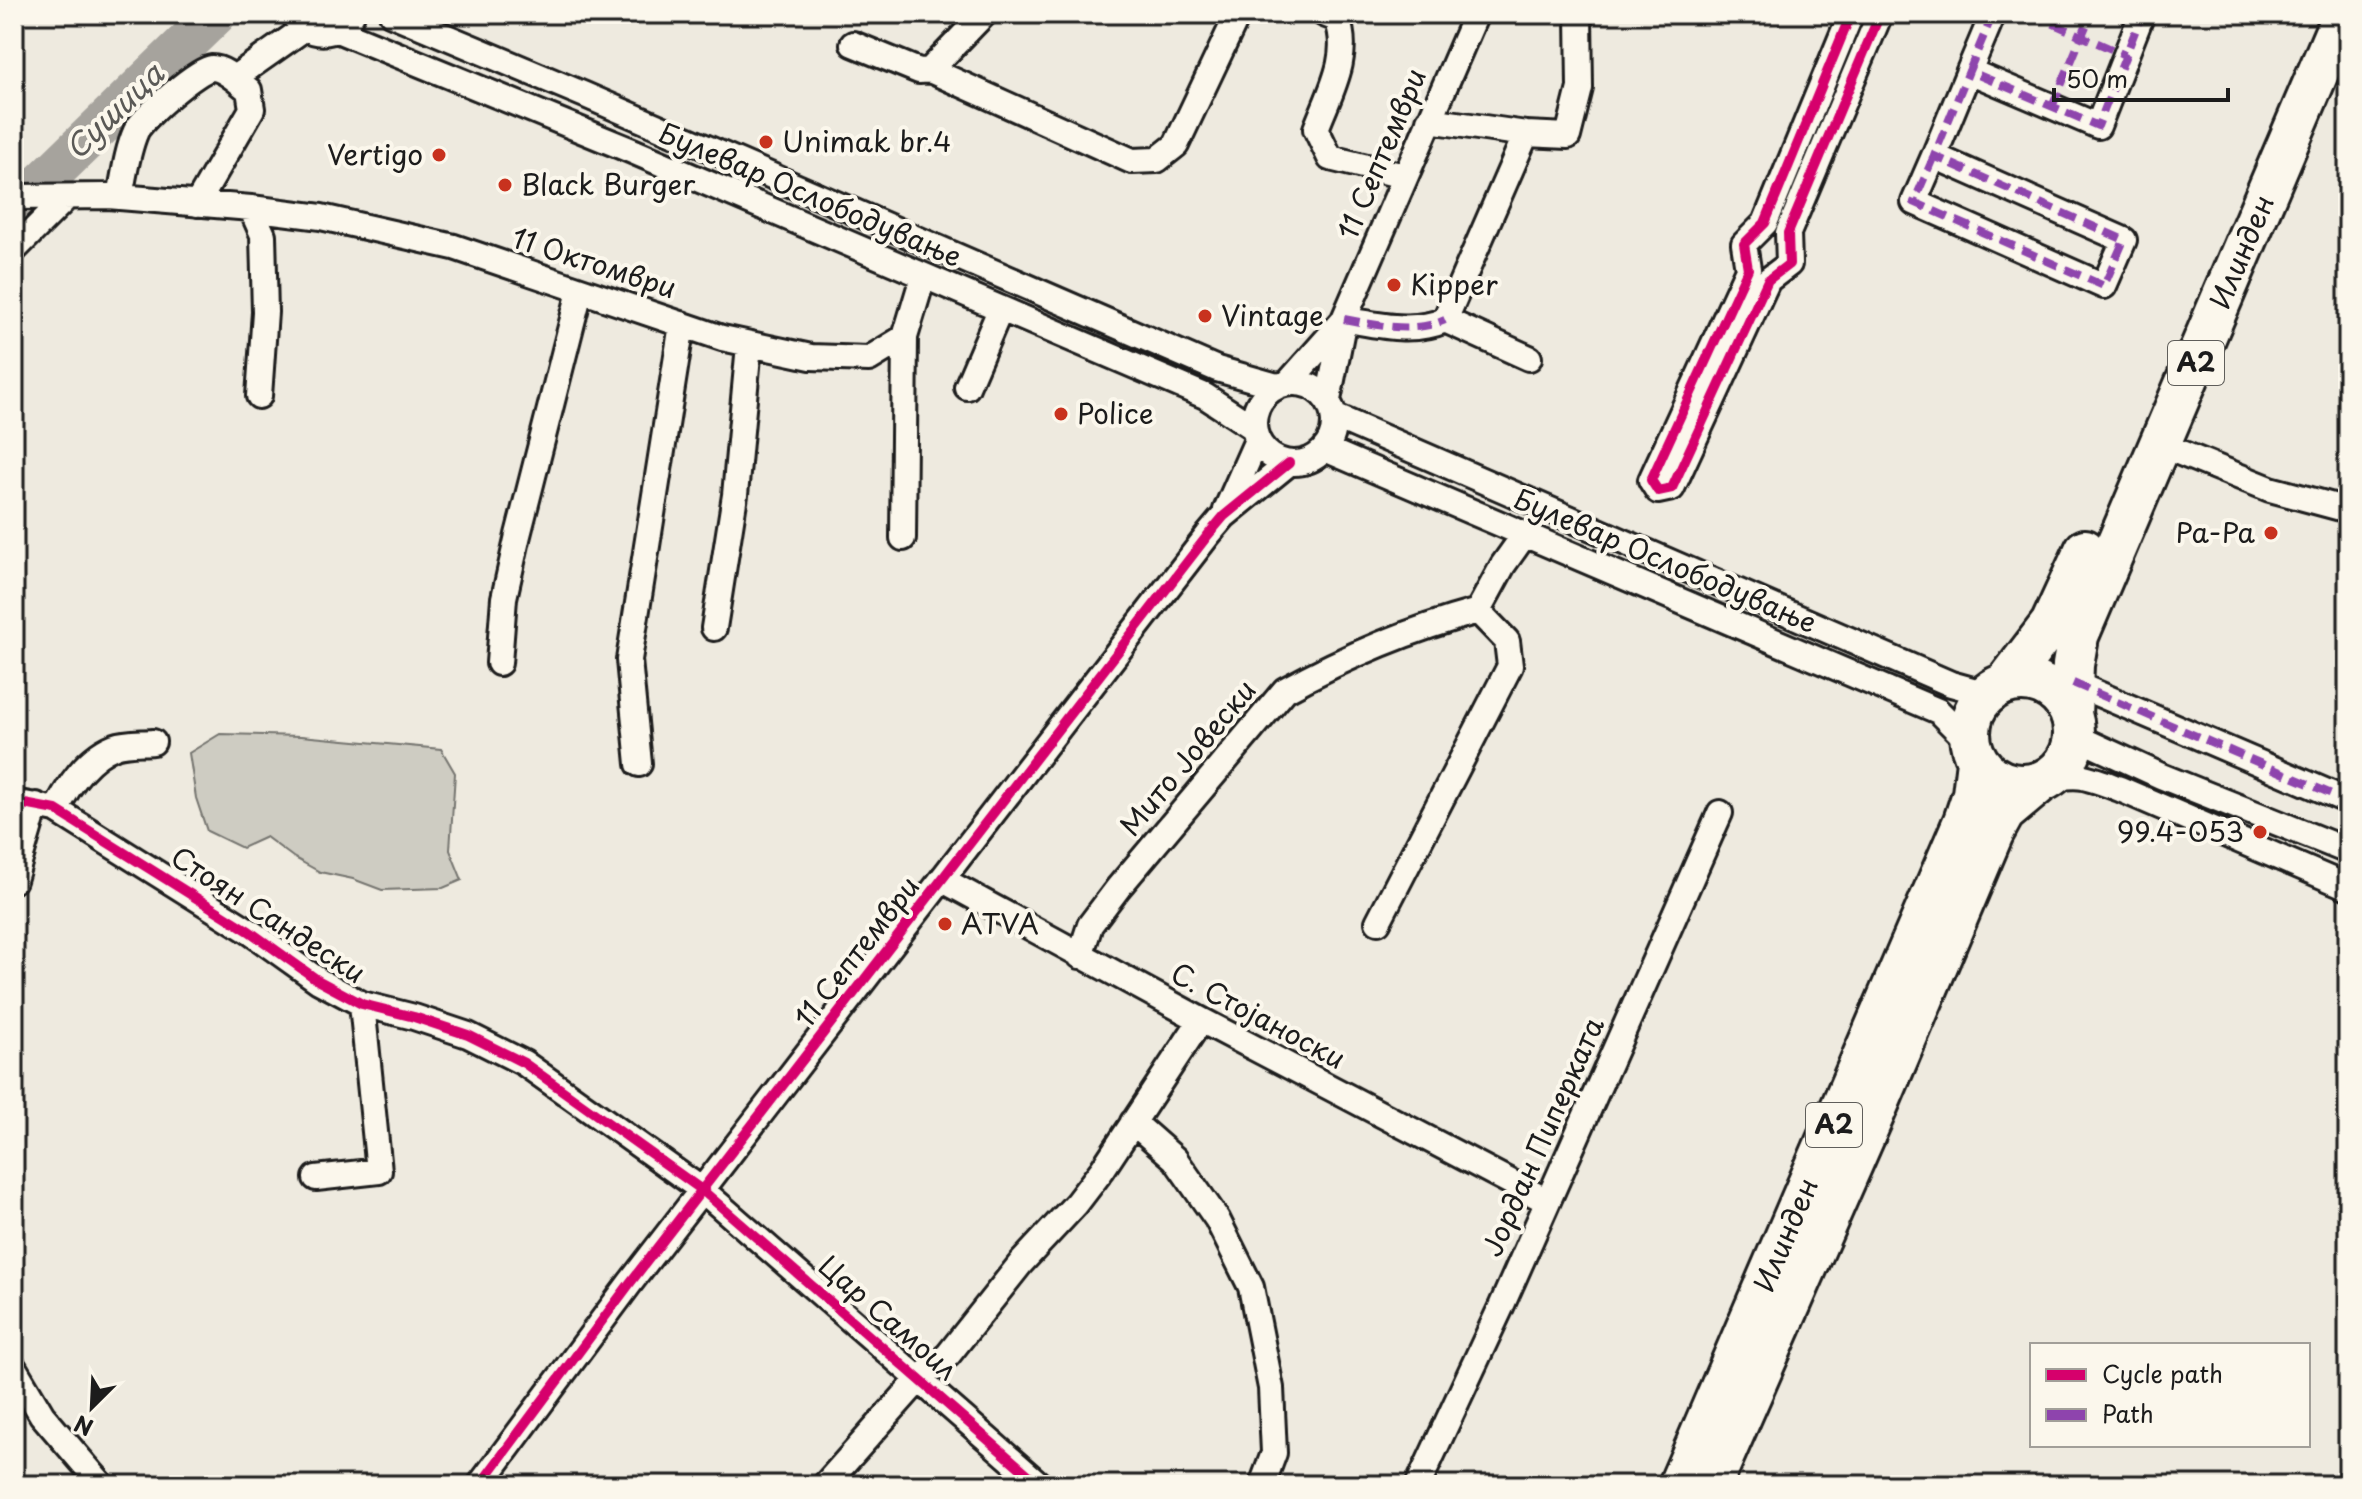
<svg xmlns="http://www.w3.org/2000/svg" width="2362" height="1499" viewBox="0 0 2362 1499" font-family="'Playpen Sans',sans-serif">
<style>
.green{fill:#ceccc2;stroke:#75746f;stroke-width:2}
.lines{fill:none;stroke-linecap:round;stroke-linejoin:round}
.river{stroke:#a6a39d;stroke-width:42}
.street-casing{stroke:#1c1c1c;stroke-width:30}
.primary-casing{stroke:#1c1c1c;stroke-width:46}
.street{stroke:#fbf7ec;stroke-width:24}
.primary{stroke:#fbf7ec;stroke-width:40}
.quiet{stroke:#8e44ad;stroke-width:8;stroke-dasharray:16 8;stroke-linecap:butt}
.cycleway-casing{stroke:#fbf7ec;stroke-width:15}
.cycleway{stroke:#d6006c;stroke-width:10}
.poi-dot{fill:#c8321e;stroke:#fbf7ec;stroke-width:3}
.labels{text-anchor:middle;stroke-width:8;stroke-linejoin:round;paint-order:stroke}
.shield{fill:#fbf7ec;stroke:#5f5e5a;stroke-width:2}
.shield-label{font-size:26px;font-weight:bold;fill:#1c1c1c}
.poi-label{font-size:28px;fill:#1c1c1c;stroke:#fbf7ec;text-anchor:start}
.street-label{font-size:28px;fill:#1c1c1c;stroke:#fbf7ec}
.water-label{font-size:30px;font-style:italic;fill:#5a5956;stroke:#fbf7ec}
</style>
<rect width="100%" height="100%" fill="#eeeadf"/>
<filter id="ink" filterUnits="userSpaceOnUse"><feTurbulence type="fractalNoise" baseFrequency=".0125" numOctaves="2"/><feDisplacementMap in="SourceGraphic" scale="16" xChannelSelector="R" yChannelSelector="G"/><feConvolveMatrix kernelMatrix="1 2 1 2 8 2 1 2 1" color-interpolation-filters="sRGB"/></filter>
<g filter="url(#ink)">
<path class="green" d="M 220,734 L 301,736 L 441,749 L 455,773 L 450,850 L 462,880 L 443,888 L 382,890 L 353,879 L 320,872 L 293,857 L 266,837 L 242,848 L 207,831 L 196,798 L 189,753 Z"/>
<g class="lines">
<path class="river" d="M 14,210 L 216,14"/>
<defs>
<path id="street" d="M 293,14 C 307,39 338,39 352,14
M 392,14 L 585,95 L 1217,369 L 1277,386
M 1324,14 L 1337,19 C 1352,56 1329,94 1316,129 L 1330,158 L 1404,176
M 1851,14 L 1765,223 L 1744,244 L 1748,269 L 1651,480 L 1658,491 L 1672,488 L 1768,280 L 1789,264 L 1788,233 L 1880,14
M 1993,14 L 1969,71 L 2098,126 L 2142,14
M 337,30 L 630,150 L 1205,396 L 1254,428
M 853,44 L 919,71 L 930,70 L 984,14
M 930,70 L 1132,161 L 1157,160 L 1176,145 L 1238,14
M 234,78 L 305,28
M 1429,120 L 1526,134 L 1568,136 L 1580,88 L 1579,14
M 1526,134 L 1445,320 L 1529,358
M 1934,156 L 1914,202 L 2104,286 L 2124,240 L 1934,156 L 1969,71
M 14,197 L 108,196 L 251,208 L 321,217 L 454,247 L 722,338 L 811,357 L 869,359 L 905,337 L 923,277
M 120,197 C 124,176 127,151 136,131 C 143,117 198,69 212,68 C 225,68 239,83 249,90 L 252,109 L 197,204
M 251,208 L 263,235 L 265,312 L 259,396
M 14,250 L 66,198
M 1344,319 C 1376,325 1414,334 1445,320
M1254 423a40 40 0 1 1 80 0a40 40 0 1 1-80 0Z
M 1288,383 L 1343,321
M 967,387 L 1000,310
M 1328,400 L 1344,319 L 1476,14
M 1334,416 L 1951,684 L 1987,694
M 2161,445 L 2270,489 L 2348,510
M 1325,449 L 1938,711 L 1971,744
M 1226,510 L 1257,440
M 903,538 L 905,337
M 714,628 L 735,495 L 749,345
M 499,663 L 504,598 L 518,535 L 580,291
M 2073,683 L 2348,801
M 2074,736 L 2161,776 L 2348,851
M 639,764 L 629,660 L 682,324
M 2042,781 C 2079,772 2085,776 2120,789 L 2348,887
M 14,802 L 56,810 L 249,931 L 319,981 L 362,1004 L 414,1017 L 468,1035 L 524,1063 L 702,1190 L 1040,1485
M 56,810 C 69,784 87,757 115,746 C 126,742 141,743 153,742
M 14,880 L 36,805
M 943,880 L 1201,1020 L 1547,1201
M 1378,922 L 1510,666 L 1507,641 L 1478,611
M 1080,956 L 1090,925 L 1118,888 L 1285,690 C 1345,657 1412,629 1478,611 L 1503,565 L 1525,534
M 1133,1122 L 1175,1159 L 1217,1219 L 1251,1287 L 1271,1388 L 1274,1453 L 1262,1485
M 316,1178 L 379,1171 L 362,1004
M 14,1368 L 42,1415 L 102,1485
M 480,1485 L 630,1283 L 1208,535 L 1224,516 L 1289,463
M 825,1485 L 920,1378 L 948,1355 L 1021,1263 L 1076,1204 L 1102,1170 L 1201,1020
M 1418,1485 L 1501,1307 L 1720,813"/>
<path id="primary" d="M1970 733a52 52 0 1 1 104 0a52 52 0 1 1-104 0Z
M 2006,683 L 2051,624 L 2085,550
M 2071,716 L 2073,665 L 2078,636 L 2343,14
M 1679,1485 L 1964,821 L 1973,794 L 1977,761
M 1711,1485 L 1874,1114 L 1993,833 L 2004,813 L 2042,781"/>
</defs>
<use href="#street" class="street-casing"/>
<use href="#primary" class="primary-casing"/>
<use href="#street" class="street"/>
<use href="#primary" class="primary"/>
<path class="quiet" d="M 1993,14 L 1969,71 L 2098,126 L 2142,14
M 2031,14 L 2125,55
M 2052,107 L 2091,14
M 1934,156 L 1914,202 L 2104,286 L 2124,240 L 1934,156 L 1969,71
M 1344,319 C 1376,325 1414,334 1445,320
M 2073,683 L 2348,801"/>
<defs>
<path id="cycleway" d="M 1851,14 L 1765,223 L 1744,244 L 1748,269 L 1651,480 L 1658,491 L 1672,488 L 1768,280 L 1789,264 L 1788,233 L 1880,14
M 14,802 L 56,810 L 249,931 L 319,981 L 362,1004 L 414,1017 L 468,1035 L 524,1063 L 702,1190 L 1040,1485
M 480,1485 L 630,1283 L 1208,535 L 1224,516 L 1289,463"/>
</defs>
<use href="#cycleway" class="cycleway-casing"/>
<use href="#cycleway" class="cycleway"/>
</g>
</g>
<g class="poi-dot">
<circle cx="766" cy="142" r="8"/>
<circle cx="439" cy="155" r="8"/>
<circle cx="505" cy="185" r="8"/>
<circle cx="1394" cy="285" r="8"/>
<circle cx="1205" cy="316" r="8"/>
<circle cx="1061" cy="414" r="8"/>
<circle cx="2271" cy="533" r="8"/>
<circle cx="2260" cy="832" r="8"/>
<circle cx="945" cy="924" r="8"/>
</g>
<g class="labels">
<g class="shield">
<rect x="2168" y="341" width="56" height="44" rx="6"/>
<rect x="1806" y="1103" width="56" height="44" rx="6"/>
</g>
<g class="shield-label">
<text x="2196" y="372">A2</text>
<text x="1834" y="1134">A2</text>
</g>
<g class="poi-label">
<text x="782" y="152">Unimak br.4</text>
<text x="423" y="165" text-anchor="end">Vertigo</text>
<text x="521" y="195">Black Burger</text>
<text x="1410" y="295">Kipper</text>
<text x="1221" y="326">Vintage</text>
<text x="1077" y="424">Police</text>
<text x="2255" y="543" text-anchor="end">Ра-Ра</text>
<text x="2244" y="842" text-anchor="end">99.4-053</text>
<text x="961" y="934">ATVA</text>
</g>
<g class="street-label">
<text transform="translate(1382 154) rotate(-67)" y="10">11 Септември</text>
<text transform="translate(810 195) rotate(23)" y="10">Булевар Ослободување</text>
<text transform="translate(2242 252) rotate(-67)" y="10">Илинден</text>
<text transform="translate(594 263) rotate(18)" y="10">11 Октомври</text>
<text transform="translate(1665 561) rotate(23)" y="10">Булевар Ослободување</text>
<text transform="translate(1188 758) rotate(-50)" y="10">Мито Јовески</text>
<text transform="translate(268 915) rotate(33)" y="10">Стоян Сандески</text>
<text transform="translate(857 952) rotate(-52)" y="10">11 Септември</text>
<text transform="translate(1258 1016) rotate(28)" y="10">С. Стојаноски</text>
<text transform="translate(1543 1137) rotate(-66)" y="10">Јордан Пиперката</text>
<text transform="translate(1786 1235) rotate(-67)" y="10">Илинден</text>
<text transform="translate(888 1318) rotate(41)" y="10">Цар Самоил</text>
</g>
<g class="water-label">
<text transform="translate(115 112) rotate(-44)" y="10">Сушица</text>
</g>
</g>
<rect width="2362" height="1499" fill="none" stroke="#fbf7ec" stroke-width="48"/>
<rect x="24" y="24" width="2314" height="1451" fill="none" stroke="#1c1c1c" stroke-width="3" filter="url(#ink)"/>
<rect x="2030" y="1343" width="280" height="104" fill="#fbf7ec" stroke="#a29f99" stroke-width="2"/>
<rect x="2046" y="1369" width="40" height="12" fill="#d6006c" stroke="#a29f99" stroke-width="2"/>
<text x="2102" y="1383" font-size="24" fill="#1c1c1c">Cycle path</text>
<rect x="2046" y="1409" width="40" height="12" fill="#8e44ad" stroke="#a29f99" stroke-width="2"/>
<text x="2102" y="1423" font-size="24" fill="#1c1c1c">Path</text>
<g transform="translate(92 1407) rotate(204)" stroke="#fbf7ec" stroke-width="6" paint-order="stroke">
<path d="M0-6L14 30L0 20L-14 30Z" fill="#1c1c1c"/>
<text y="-12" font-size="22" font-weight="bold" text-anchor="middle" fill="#1c1c1c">N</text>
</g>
<path d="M2054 88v12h174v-12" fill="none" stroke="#1c1c1c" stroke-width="4"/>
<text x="2066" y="88" font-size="24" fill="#1c1c1c" stroke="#fbf7ec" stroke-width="6" paint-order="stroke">50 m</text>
</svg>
